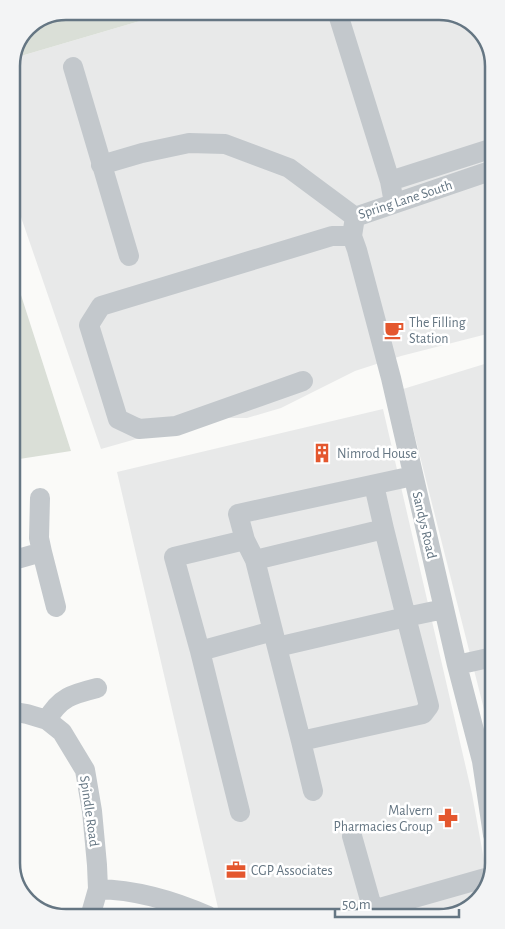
<svg xmlns="http://www.w3.org/2000/svg" width="505" height="929" viewBox="0 0 505 929" font-family="'Alegreya Sans',sans-serif">
<style>
.built{fill:#e8e9e9}
.green{fill:#dadfd7}
.lines{fill:none;stroke-linecap:round;stroke-linejoin:round}
.minor{stroke:#c3c8cc;stroke-width:20}
.labels{text-anchor:middle;stroke-width:5;stroke-linejoin:round;paint-order:stroke}
.street-label{font-size:14px;fill:#657683;stroke:#fff}
.poi-label{font-size:14px;fill:#657683;stroke:#fff;text-anchor:start}
.rim{fill:none;stroke:#657683;stroke-width:2.5}
</style>
<rect width="100%" height="100%" fill="#fafaf8"/>
<path class="built" d="M 174,11 L 442,11 L 472,22 L 489,45 L 491,333 L 401,356 L 355,371 L 281,408 L 247,418 L 210,418 L 101,449 L 12,191 L 11,63 L 14,58 Z
M 491,362 L 493,745 L 403,389 Z
M 383,409 L 472,794 L 488,882 L 484,893 L 460,913 L 228,916 L 218,908 L 117,472 Z"/>
<path class="green" d="M 67,11 L 174,11 L 14,58 L 28,27 Z
M 12,267 L 71,451 L 13,460 Z"/>
<g class="lines">
<path class="minor" d="M 337,11 L 390,181 L 394,203
M 73,67 L 129,256
M 101,165 L 142,153 L 189,143 L 225,144 L 289,168 L 355,217
M 390,181 L 490,149
M 355,217 L 352,236 L 357,250 L 391,378 L 457,665 L 482,761 L 493,835
M 355,217 L 490,171
M 303,381 L 176,426 L 139,429 L 118,419 L 89,325 L 101,306 L 332,236 L 352,236
M 384,529 L 406,617 L 277,647 L 255,560 L 245,540 L 238,514 L 413,476
M 245,540 L 174,557 L 200,651 L 273,631
M 42,552 L 56,607
M 14,560 L 42,552 L 39,538 L 40,498
M 255,560 L 384,529 L 374,485
M 277,647 L 301,741 L 423,714 L 429,706 L 406,617 L 444,609
M 200,651 L 240,812
M 457,665 L 493,657
M 15,712 L 27,714 L 47,720 L 62,732 L 85,770 L 92,811 L 97,865 L 98,889 L 90,917
M 47,720 C 60,697 73,694 97,688
M 301,741 L 313,791
M 352,836 L 374,914
M 98,889 C 137,890 172,900 208,916
M 358,914 L 485,878 L 489,880"/>
</g>
<defs>
<symbol id="cafe-bare" viewBox="-9 -9 18 18"><path d="M-5.5-4.5H6V0H3Q3 3.5 0 3.5H-2.5Q-5.5 3.5-5.5 0ZM3-3.2v2h1.7v-2ZM-6 4.5H4V6H-6Z" fill="#e4572e" stroke="#fff" stroke-width="2.5" paint-order="stroke"/></symbol>
<symbol id="building-bare" viewBox="-9 -9 18 18"><path d="M-4-6H4V6H1V3H-1V6H-4ZM-2.5-4.3h1.7v1.8h-1.7ZM.8-4.3h1.7v1.8H.8ZM-2.5-1h1.7V.8h-1.7ZM.8-1h1.7V.8H.8Z" fill="#e4572e" stroke="#fff" stroke-width="2.5" paint-order="stroke"/></symbol>
<symbol id="pharmacy-bare" viewBox="-9 -9 18 18"><path d="M-2-6h4v4h4v4h-4v4h-4v-4h-4v-4h4Z" fill="#e4572e" stroke="#fff" stroke-width="2.5" paint-order="stroke"/></symbol>
<symbol id="office-bare" viewBox="-9 -9 18 18"><path d="M-6-3h4V-5.5h4V-3h4V5H-6ZM-1-4.5V-3h2v-1.5ZM-6 0V1H6V0Z" fill="#e4572e" stroke="#fff" stroke-width="2.5" paint-order="stroke"/></symbol>
</defs>
<g fill-rule="evenodd">
<use href="#cafe-bare" x="380" y="316" width="28" height="28"/>
<use href="#building-bare" x="308" y="439" width="28" height="28"/>
<use href="#pharmacy-bare" x="434" y="804" width="28" height="28"/>
<use href="#office-bare" x="222" y="856" width="28" height="28"/>
</g>
<g class="labels">
<g class="street-label">
<text transform="translate(405 199) rotate(-18)" y="5">Spring Lane South</text>
<text transform="translate(425 525) rotate(77)" y="5">Sandys Road</text>
<text transform="translate(90 811) rotate(82)" y="5">Spindle Road</text>
</g>
<g class="poi-label">
<text x="409" y="327">The Filling<tspan x="409" dy="16">Station</tspan></text>
<text x="337" y="458">Nimrod House</text>
<text x="433" y="815" text-anchor="end">Malvern<tspan x="433" dy="16">Pharmacies Group</tspan></text>
<text x="251" y="875">CGP Associates</text>
</g>
</g>
<path d="M0 0H505V929H0ZM66 20H439A46 46 0 0 1 485 66V863A46 46 0 0 1 439 909H66A46 46 0 0 1 20 863V66A46 46 0 0 1 66 20Z" fill="#f3f4f5" fill-rule="evenodd"/>
<path class="rim" d="M66 20H439A46 46 0 0 1 485 66V863A46 46 0 0 1 439 909H66A46 46 0 0 1 20 863V66A46 46 0 0 1 66 20Z"/>
<path d="M335 909v8h124v-8" fill="none" stroke="#657683" stroke-width="2.5"/>
<text x="342" y="909" font-size="15" fill="#657683" stroke="#ffffff" stroke-width="4" paint-order="stroke">50 m</text>
</svg>
